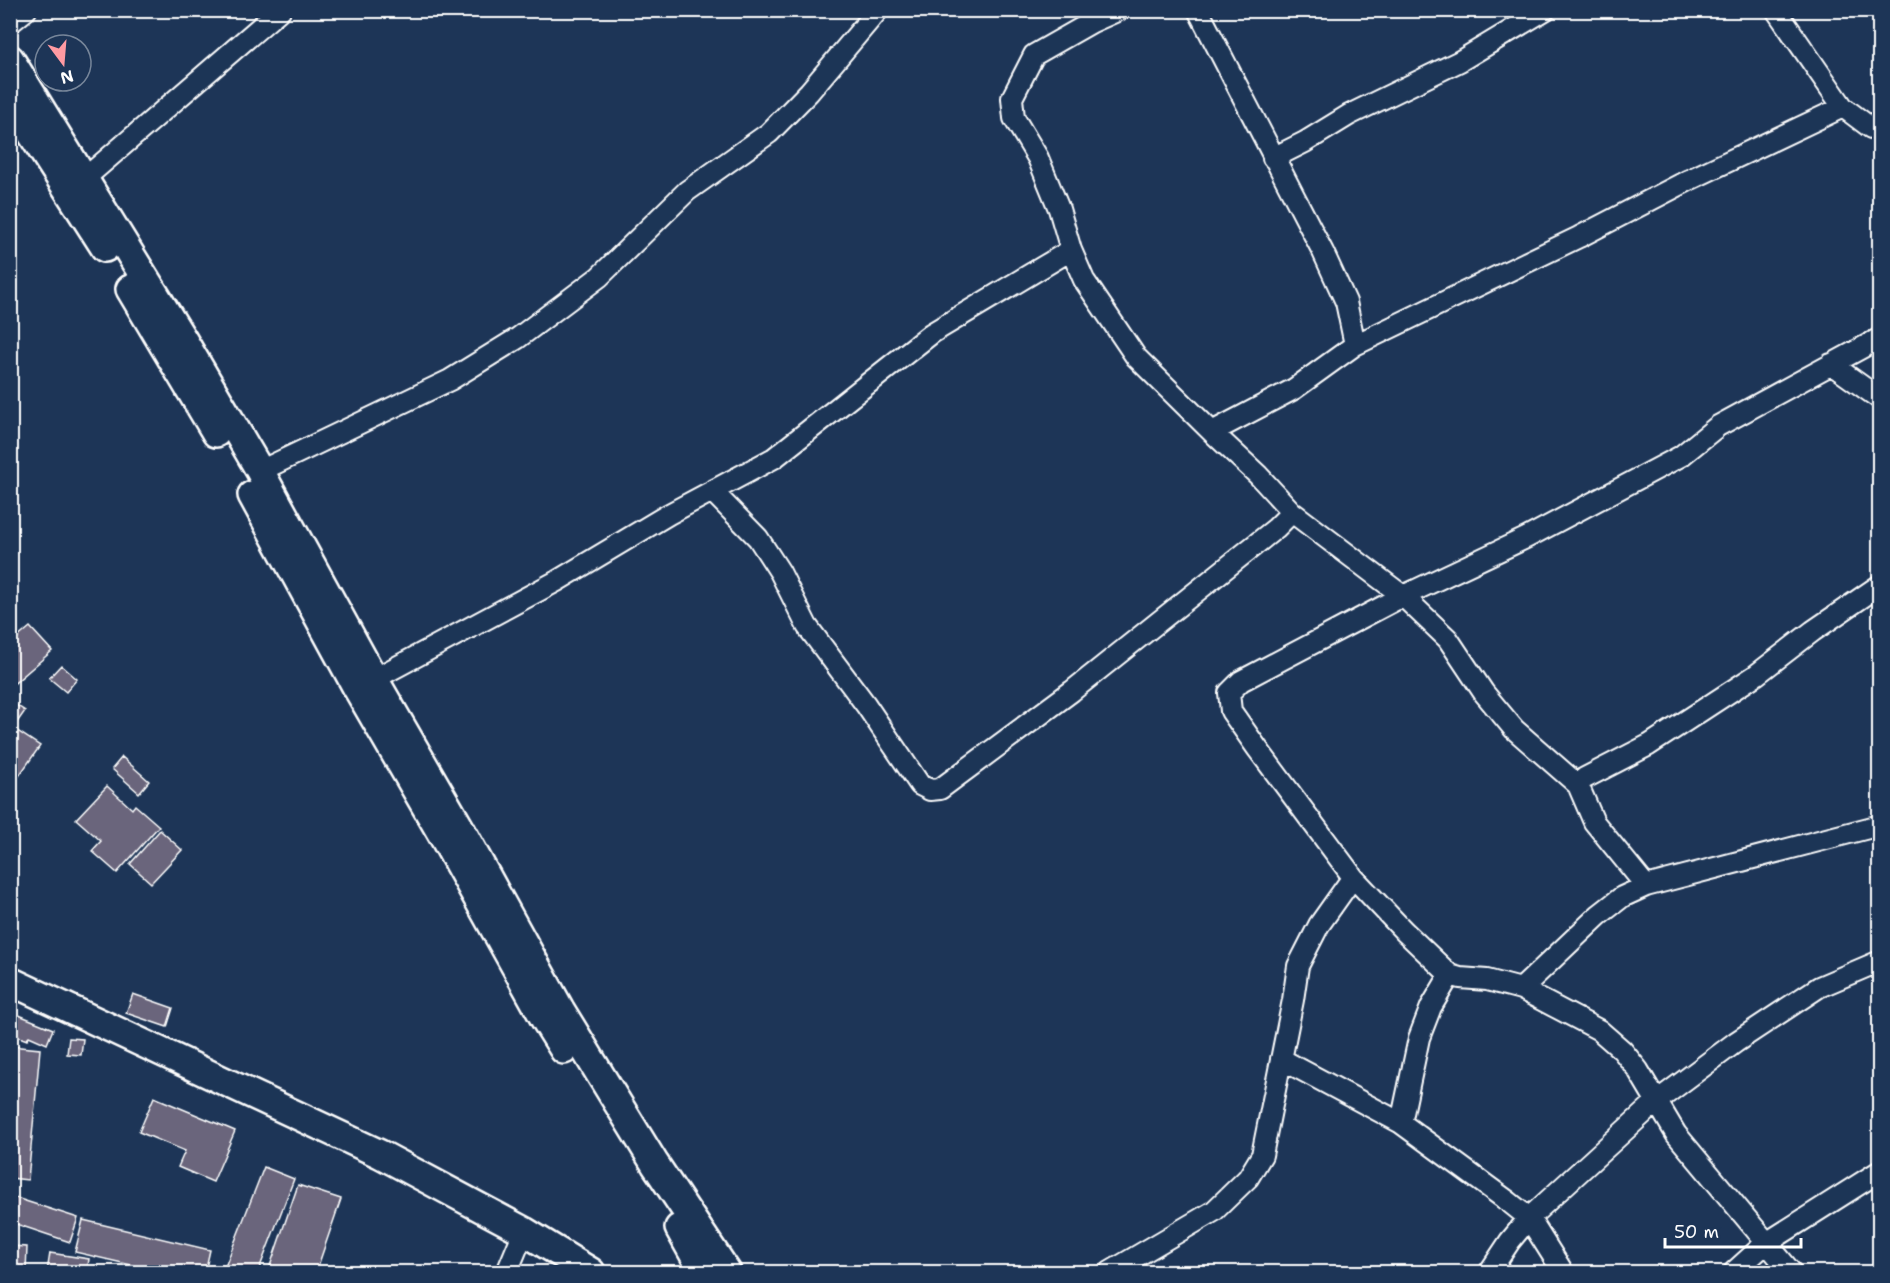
<svg xmlns="http://www.w3.org/2000/svg" width="1890" height="1283" viewBox="0 0 1890 1283" font-family="'Shantell Sans',sans-serif">
<style>
.building{fill:#6b657b;stroke:#fff;stroke-width:1.5}
.lines{fill:none;stroke-linecap:round;stroke-linejoin:round}
.street-casing{stroke:#fff;stroke-width:24}
.secondary-casing{stroke:#fff;stroke-width:32}
.street{stroke:#1d3557;stroke-width:20}
.secondary{stroke:#1d3557;stroke-width:27}
</style>
<rect width="100%" height="100%" fill="#1d3557"/>
<filter id="ink" filterUnits="userSpaceOnUse"><feTurbulence type="fractalNoise" baseFrequency=".0167" numOctaves="2"/><feDisplacementMap in="SourceGraphic" scale="12" xChannelSelector="R" yChannelSelector="G"/><feConvolveMatrix kernelMatrix="1 2 1 2 8 2 1 2 1" color-interpolation-filters="sRGB"/></filter>
<g filter="url(#ink)">
<path class="building" d="M 30,627 L 52,651 L 10,687 L 10,644 Z
M 61,665 L 77,679 L 66,692 L 49,678 Z
M 10,701 L 25,711 L 13,728 L 40,746 L 14,783 L 10,781 Z
M 122,757 L 149,781 L 139,793 L 112,769 Z
M 107,786 L 132,809 L 135,805 L 159,826 L 117,873 L 92,851 L 101,841 L 76,819 Z
M 160,830 L 182,850 L 151,883 L 130,864 Z
M 133,994 L 173,1008 L 167,1027 L 126,1013 Z
M 19,1015 L 53,1029 L 47,1044 L 29,1036 L 27,1040 L 12,1034 Z
M 69,1038 L 83,1039 L 81,1055 L 67,1054 Z
M 10,1046 L 40,1049 L 28,1180 L 10,1178 Z
M 154,1097 L 235,1131 L 213,1182 L 178,1167 L 185,1151 L 139,1132 Z
M 264,1167 L 294,1179 L 258,1272 L 223,1272 Z
M 298,1185 L 341,1199 L 316,1272 L 268,1272 Z
M 13,1197 L 78,1218 L 70,1242 L 10,1222 L 10,1203 Z
M 83,1220 L 210,1250 L 205,1272 L 161,1272 L 75,1252 Z
M 10,1246 L 27,1247 L 26,1272 L 10,1272 Z
M 50,1253 L 89,1259 L 87,1272 L 47,1272 Z"/>
<g class="lines">
<defs>
<path id="street" d="M 1198,10 L 1323,252 L 1346,302 L 1355,345
M 1776,10 L 1843,107 L 1871,128 L 1880,130
M 10,23 L 26,10
M 1273,158 L 1305,142 L 1349,115 L 1460,61 L 1545,10
M 84,179 L 280,10
M 1071,250 L 1084,280 L 1136,357 L 1212,432 L 1294,389 L 1355,345 L 1579,237 L 1689,180 L 1843,107
M 1831,364 L 1880,399
M 1212,432 L 1258,475 L 1292,512 L 1403,596 L 1528,537 L 1681,456 L 1718,426 L 1880,338
M 260,471 L 450,380 L 518,338 L 599,277 L 687,191 L 769,133 L 809,92 L 878,10
M 712,491 L 758,538 L 780,572 L 807,626 L 866,705 L 920,785 L 930,790 L 940,789 L 1072,691 L 1276,528 L 1292,512
M 374,679 L 557,581 L 669,514 L 774,458 L 932,333 L 1071,250 L 1059,209 L 1038,158 L 1014,118 L 1012,98 L 1034,55 L 1092,22 L 1119,10
M 1578,785 L 1594,822 L 1646,886
M 1521,989 L 1599,915 L 1622,897 L 1646,886 L 1880,825
M 1281,1059 L 1401,1123 L 1509,1202 L 1529,1218 L 1563,1272
M 1401,1123 L 1419,1038 L 1431,1007 L 1450,975
M 1490,1271 L 1510,1241 L 1529,1218 L 1657,1101 L 1736,1042 L 1819,987 L 1880,961
M 507,1272 L 524,1231
M 1110,1272 L 1214,1211 L 1248,1178 L 1262,1155 L 1293,1000 L 1298,966 L 1319,925 L 1353,877
M 1734,1272 L 1765,1244 L 1880,1171
M 1791,1272 L 1676,1134 L 1638,1070 L 1622,1050 L 1599,1030 L 1521,989 L 1487,980 L 1460,978 L 1450,975 L 1404,931 L 1353,877 L 1257,748 L 1231,711 L 1229,693 L 1241,681 L 1403,596 L 1448,639 L 1484,693 L 1514,729 L 1578,785 L 1585,778 L 1649,745 L 1756,675 L 1813,631 L 1880,585"/>
<path id="secondary" d="M 10,59 L 182,338 L 260,471 L 374,679 L 460,828 L 560,1009 L 655,1164 L 727,1272
M 10,100 L 105,248
M 130,289 L 216,433
M 252,495 L 357,688 L 444,838 L 544,1018 L 564,1050
M 10,981 L 380,1154 L 524,1231 L 591,1272
M 679,1228 L 698,1262 L 701,1272"/>
</defs>
<use href="#street" class="street-casing"/>
<use href="#secondary" class="secondary-casing"/>
<use href="#street" class="street"/>
<use href="#secondary" class="secondary"/>
</g>
</g>
<rect width="1890" height="1283" fill="none" stroke="#1d3557" stroke-width="36"/>
<rect x="18" y="18" width="1854" height="1247" fill="none" stroke="#fff" stroke-width="2" filter="url(#ink)"/>
<g transform="translate(63 63) rotate(164)"><circle r="28" fill="#1d3557" stroke="#77869a" stroke-width="1.5"/>
<path d="M0-4.5L10 22L0 15L-10 22Z" fill="#ff9aa2"/>
<text y="-9" font-size="16" font-weight="bold" text-anchor="middle" fill="#ffffff">N</text>
</g>
<path d="M1665 1238v9h136v-9" fill="none" stroke="#ffffff" stroke-width="3"/>
<text x="1674" y="1238" font-size="18" fill="#ffffff" stroke="#1d3557" stroke-width="4.5" paint-order="stroke">50 m</text>
</svg>
